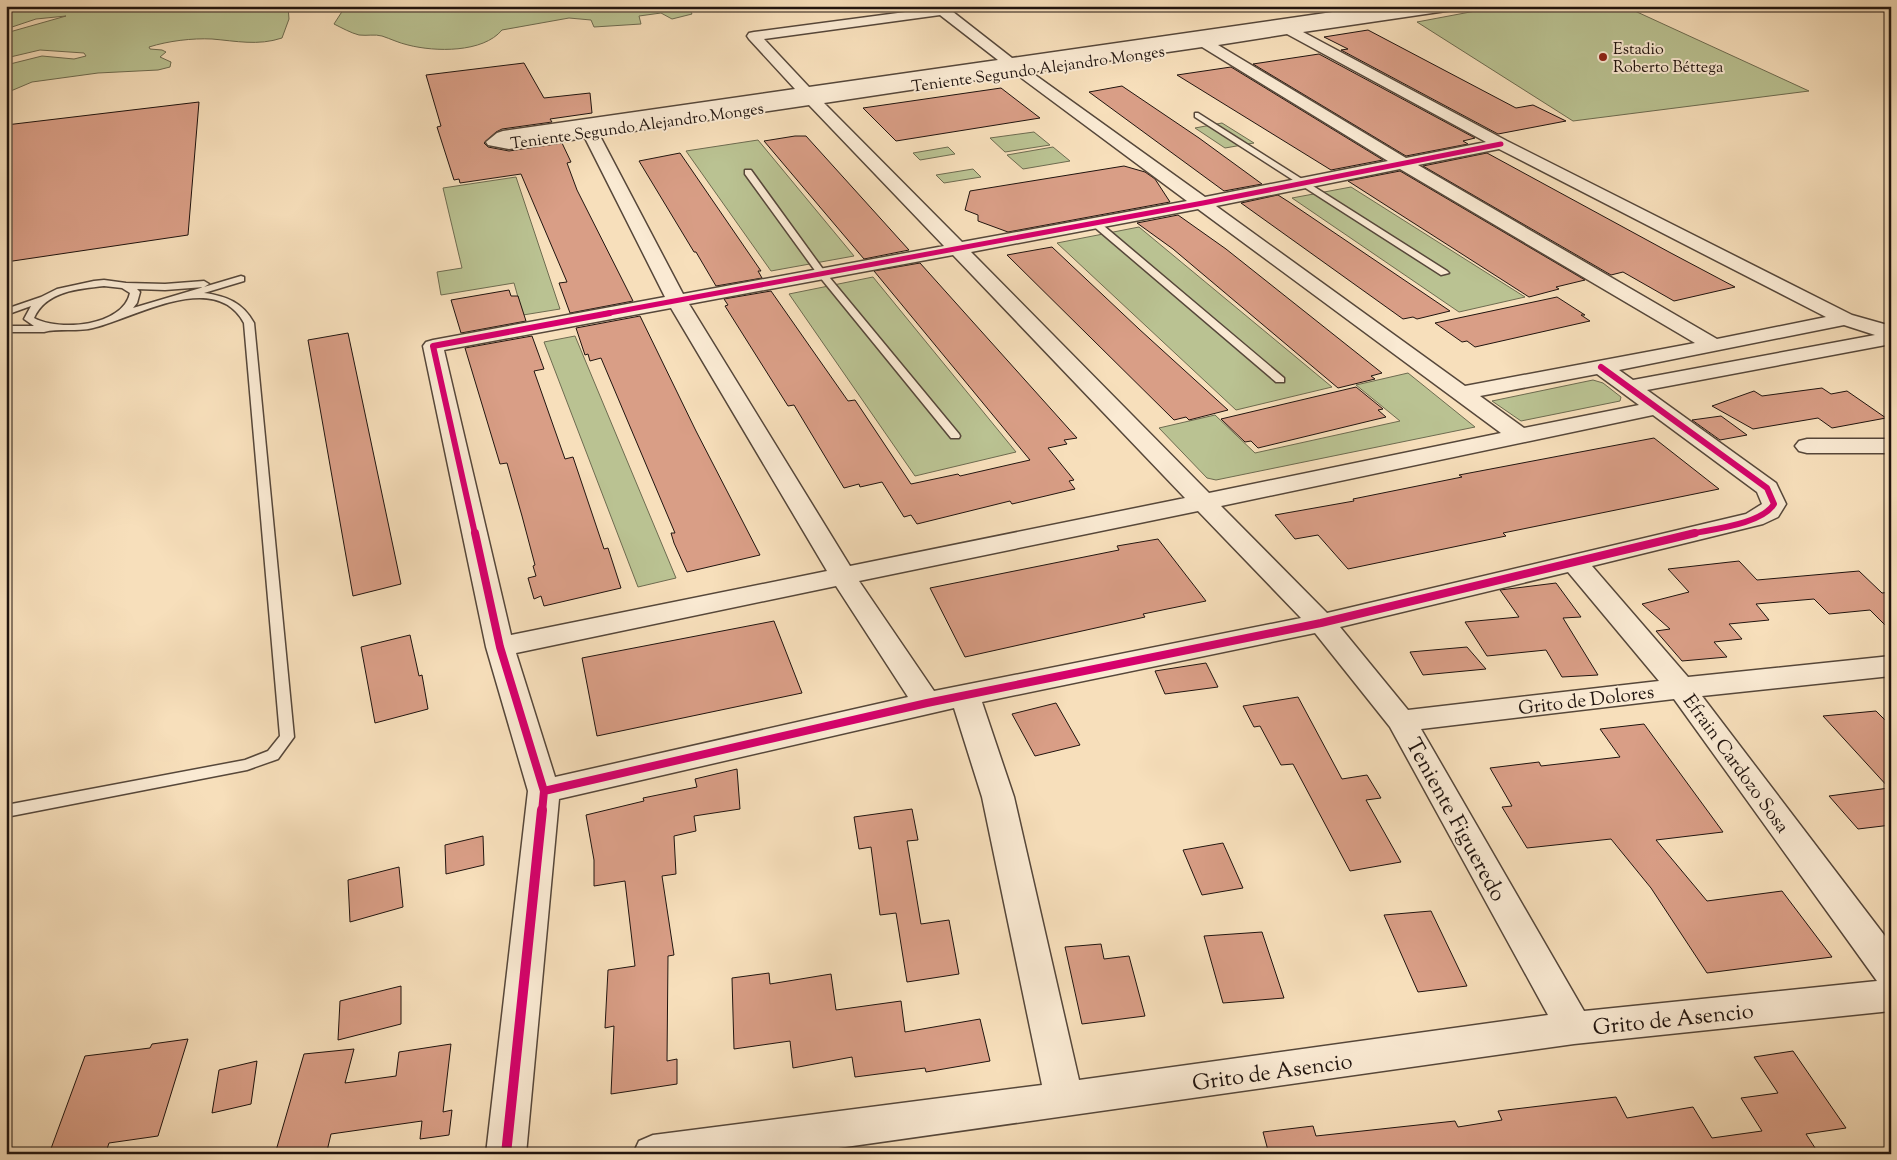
<svg xmlns="http://www.w3.org/2000/svg" width="1897" height="1160" viewBox="0 0 1897 1160" font-family="'Sorts Mill Goudy',serif">
<style>
.green{fill:#bac292;stroke:#6d6b50}
.building{fill:#d99e86;stroke:#20140f}
.lines{fill:none;stroke-linecap:round;stroke-linejoin:round}
.service-casing{stroke:#56473a;stroke-width:3}
.minor-casing{stroke:#56473a;stroke-width:3}
.service{fill:#faead3;fill-rule:evenodd}
.minor{fill:#faead3;fill-rule:evenodd}
.cycleway-far3-casing{stroke:#faead3;stroke-width:7}
.cycleway-far2-casing{stroke:#faead3;stroke-width:9}
.cycleway-far1-casing{stroke:#faead3;stroke-width:11}
.cycleway-casing{stroke:#faead3;stroke-width:13}
.cycleway-far3{stroke:#d6006c;stroke-width:5}
.cycleway-far2{stroke:#d6006c;stroke-width:6}
.cycleway-far1{stroke:#d6006c;stroke-width:8}
.cycleway{stroke:#d6006c;stroke-width:10}
.poi-dot{fill:#8f2418;stroke:#faead3;stroke-width:2}
.labels{text-anchor:middle;stroke-width:4;stroke-linejoin:round;paint-order:stroke}
.far-poi-label{font-size:16px;fill:#20140f;stroke:#faead3;text-anchor:start}
.far-street-label{font-size:16px;fill:#20140f;stroke:#faead3}
.street-label{font-size:19px;fill:#20140f;stroke:#faead3}
.near-street-label{font-size:22px;fill:#20140f;stroke:#faead3}
</style>
<rect width="100%" height="100%" fill="#f7dfbb"/>
<filter id="stains"><feTurbulence type="fractalNoise" baseFrequency=".004" numOctaves="4"/><feColorMatrix values="0 0 0 0 .2 0 0 0 0 .09 0 0 0 0 .02 0 0 0 .5 -.17"/></filter>
<radialGradient id="worn" r=".72"><stop offset=".6" stop-color="#630" stop-opacity="0"/><stop offset="1" stop-color="#630" stop-opacity=".3"/></radialGradient>
<path class="green" d="M 6,6 L 288,6 L 289,19 L 282,38 C 258,46 236,41 212,39 C 192,38 168,41 149,47 L 150,49 L 162,50 L 166,52 L 160,57 L 171,62 L 170,67 L 158,70 L 98,73 L 32,82 L 6,93 L 6,65 L 42,56 L 74,59 L 86,56 L 84,53 L 40,50 L 6,58 L 6,33 L 66,16 L 36,19 L 6,29 Z
M 338,6 L 688,6 L 692,14 L 672,19 L 661,13 L 639,16 L 641,24 L 594,27 L 591,20 L 569,18 L 502,30 C 483,53 435,52 408,45 C 399,43 391,39 382,36 C 375,34 367,36 359,35 C 351,33 342,28 334,24 L 343,10 Z
M 1502,6 L 1624,6 L 1809,91 L 1573,121 L 1417,22 Z
M 1222,123 L 1254,143 L 1225,148 L 1195,128 Z
M 1034,132 L 1050,145 L 1005,152 L 990,138 Z
M 758,140 L 854,256 L 771,271 L 686,151 Z
M 948,147 L 955,154 L 920,160 L 913,153 Z
M 1053,147 L 1070,161 L 1023,169 L 1007,155 Z
M 973,169 L 981,177 L 944,183 L 936,175 Z
M 516,177 L 560,309 L 523,315 L 514,283 L 441,295 L 437,272 L 462,268 L 443,188 Z
M 1351,187 L 1525,297 L 1459,312 L 1292,198 Z
M 1139,227 L 1332,387 L 1236,410 L 1057,243 Z
M 873,277 L 1016,452 L 915,476 L 789,294 Z
M 575,336 L 676,578 L 638,587 L 544,342 Z
M 1408,373 L 1475,427 L 1216,480 L 1207,478 L 1159,428 L 1215,415 L 1255,453 L 1400,421 L 1356,385 Z
M 1593,380 L 1603,383 L 1621,397 L 1620,401 L 1521,421 L 1492,401 Z"/>
<path class="building" d="M 1368,30 L 1516,108 L 1533,105 L 1566,121 L 1498,134 L 1341,50 L 1348,49 L 1324,37 Z
M 1319,54 L 1475,138 L 1463,141 L 1468,144 L 1406,156 L 1253,64 Z
M 524,63 L 544,98 L 590,93 L 592,113 L 550,119 L 552,122 L 502,129 L 496,132 L 484,143 L 488,147 L 509,151 L 562,143 L 571,162 L 567,163 L 577,190 L 633,301 L 570,313 L 559,283 L 567,282 L 521,174 L 460,183 L 459,179 L 454,180 L 437,127 L 441,126 L 426,75 Z
M 1231,67 L 1383,160 L 1331,170 L 1177,75 Z
M 1122,86 L 1199,138 L 1262,184 L 1224,191 L 1089,92 Z
M 1001,88 L 1040,118 L 896,141 L 863,108 Z
M 199,102 L 188,235 L 6,262 L 6,125 Z
M 795,136 L 806,136 L 909,250 L 864,259 L 764,141 Z
M 680,153 L 761,271 L 758,271 L 762,278 L 716,286 L 696,252 L 694,252 L 639,161 Z
M 1487,153 L 1669,252 L 1735,287 L 1674,301 L 1623,272 L 1611,275 L 1423,166 Z
M 1124,166 L 1145,172 L 1155,179 L 1170,202 L 1008,232 L 978,221 L 978,215 L 965,210 L 970,191 Z
M 1400,171 L 1585,280 L 1556,287 L 1559,289 L 1529,297 L 1348,181 Z
M 1278,195 L 1289,202 L 1450,311 L 1417,319 L 1413,317 L 1403,319 L 1241,203 Z
M 1178,215 L 1226,249 L 1382,373 L 1371,376 L 1375,379 L 1338,388 L 1173,249 L 1137,223 Z
M 1052,247 L 1139,329 L 1228,410 L 1189,420 L 1186,417 L 1174,420 L 1007,255 Z
M 920,263 L 1077,438 L 1064,440 L 1067,444 L 1048,448 L 1074,480 L 1069,481 L 1075,489 L 1012,504 L 1010,501 L 917,524 L 911,515 L 904,517 L 882,482 L 860,487 L 859,484 L 844,488 L 794,405 L 788,406 L 725,306 L 728,305 L 724,299 L 771,291 L 848,401 L 855,400 L 911,484 L 958,474 L 960,476 L 1030,460 L 874,271 Z
M 509,290 L 511,296 L 518,296 L 526,321 L 461,333 L 451,300 Z
M 1557,297 L 1585,315 L 1581,315 L 1590,321 L 1475,347 L 1467,341 L 1462,342 L 1435,323 Z
M 640,316 L 696,431 L 760,555 L 687,572 L 674,543 L 671,533 L 675,533 L 601,358 L 590,361 L 588,354 L 585,355 L 576,328 Z
M 348,333 L 401,584 L 353,596 L 308,340 Z
M 532,336 L 544,369 L 534,371 L 565,459 L 573,457 L 604,549 L 608,548 L 621,588 L 544,606 L 541,596 L 534,599 L 528,578 L 536,576 L 533,566 L 535,565 L 522,516 L 507,463 L 500,464 L 465,348 Z
M 1356,387 L 1383,409 L 1378,410 L 1386,417 L 1258,448 L 1251,441 L 1245,442 L 1221,419 Z
M 1822,388 L 1831,394 L 1847,391 L 1886,418 L 1832,428 L 1818,418 L 1753,429 L 1712,406 L 1754,391 L 1762,396 Z
M 1721,416 L 1747,435 L 1720,440 L 1692,420 Z
M 1654,438 L 1719,489 L 1503,533 L 1506,536 L 1348,569 L 1318,535 L 1295,539 L 1275,515 L 1354,501 L 1353,499 L 1462,477 L 1459,475 Z
M 1158,539 L 1206,601 L 1143,614 L 1145,617 L 965,657 L 930,588 L 1119,550 L 1117,546 Z
M 1739,561 L 1757,580 L 1859,571 L 1882,593 L 1891,592 L 1891,631 L 1870,610 L 1829,614 L 1814,599 L 1756,604 L 1769,620 L 1729,624 L 1742,639 L 1714,642 L 1727,657 L 1682,661 L 1656,631 L 1670,629 L 1642,604 L 1689,592 L 1668,569 Z
M 1556,583 L 1581,617 L 1563,618 L 1598,675 L 1562,677 L 1546,650 L 1487,656 L 1465,622 L 1519,617 L 1500,590 Z
M 774,621 L 802,693 L 597,736 L 582,658 Z
M 410,635 L 419,676 L 422,675 L 428,709 L 375,723 L 361,647 Z
M 1467,647 L 1486,669 L 1423,675 L 1410,652 Z
M 1206,663 L 1218,687 L 1165,694 L 1155,671 Z
M 1298,697 L 1342,779 L 1367,775 L 1381,798 L 1366,800 L 1401,862 L 1350,871 L 1293,764 L 1281,765 L 1260,726 L 1254,727 L 1243,706 Z
M 1056,703 L 1080,745 L 1035,756 L 1012,714 Z
M 1876,711 L 1891,726 L 1891,825 L 1858,829 L 1829,796 L 1889,788 L 1823,716 Z
M 1644,724 L 1723,832 L 1656,840 L 1707,901 L 1782,891 L 1832,957 L 1707,973 L 1651,888 L 1611,839 L 1527,848 L 1502,807 L 1512,806 L 1490,768 L 1539,762 L 1541,766 L 1620,757 L 1600,729 Z
M 737,769 L 740,809 L 694,816 L 696,831 L 674,836 L 676,874 L 662,876 L 674,955 L 668,956 L 667,1061 L 677,1059 L 677,1084 L 611,1094 L 614,1026 L 605,1028 L 608,970 L 635,966 L 625,881 L 594,886 L 594,860 L 586,815 L 644,801 L 643,798 L 697,787 L 695,779 Z
M 912,809 L 918,840 L 907,841 L 921,924 L 949,920 L 959,974 L 907,982 L 896,913 L 880,915 L 871,847 L 859,849 L 854,817 Z
M 483,836 L 484,865 L 446,874 L 445,845 Z
M 1223,843 L 1243,888 L 1202,895 L 1183,850 Z
M 399,867 L 403,907 L 350,922 L 348,880 Z
M 1431,911 L 1467,986 L 1418,992 L 1384,915 Z
M 1262,932 L 1284,998 L 1223,1003 L 1204,936 Z
M 1101,944 L 1104,959 L 1129,956 L 1145,1016 L 1082,1024 L 1065,947 Z
M 769,973 L 770,984 L 831,974 L 836,1010 L 901,1001 L 905,1032 L 980,1019 L 990,1061 L 926,1072 L 925,1068 L 855,1077 L 852,1057 L 793,1068 L 790,1041 L 734,1049 L 732,978 Z
M 401,986 L 401,1024 L 338,1040 L 340,1001 Z
M 188,1039 L 158,1136 L 109,1143 L 107,1149 L 76,1154 L 49,1154 L 85,1056 L 150,1048 L 152,1044 Z
M 451,1044 L 443,1112 L 452,1110 L 449,1135 L 420,1139 L 422,1121 L 331,1134 L 327,1151 L 275,1154 L 304,1054 L 354,1049 L 345,1083 L 396,1076 L 399,1052 Z
M 1793,1051 L 1846,1128 L 1806,1134 L 1819,1154 L 1269,1154 L 1263,1132 L 1313,1126 L 1316,1136 L 1455,1121 L 1458,1127 L 1502,1120 L 1498,1111 L 1616,1097 L 1627,1118 L 1693,1107 L 1712,1138 L 1762,1131 L 1741,1098 L 1778,1093 L 1754,1057 Z
M 257,1061 L 251,1104 L 212,1113 L 219,1070 Z"/>
<g class="lines">
<defs>
<path id="service" d="M 1198,113 L 1447,271 L 1449,273 L 1441,275 L 1195,117 L 1195,113 Z
M 745,170 L 751,170 L 825,272 L 959,434 L 960,436 L 959,438 L 951,438 L 819,276 L 745,174 Z
M 1092,221 L 1098,221 L 1284,378 L 1284,382 L 1276,382 L 1092,225 Z
M 241,276 L 244,277 L 244,281 L 204,293 C 227,296 243,303 254,323 L 294,737 L 278,759 L 247,770 L 6,817 L 6,805 L 245,760 L 268,751 L 280,736 L 244,323 C 215,269 135,318 93,328 C 77,332 58,328 44,332 L 6,332 L 6,326 L 34,326 L 24,319 L 31,306 L 6,315 L 6,309 L 41,297 L 57,289 L 94,281 L 104,280 L 126,283 L 165,284 L 204,281 L 209,284 L 204,287 L 165,290 L 137,289 L 140,292 L 137,303 L 133,308 ZM 104,286 L 122,288 L 130,293 C 123,326 60,332 34,318 C 46,291 78,289 104,286 Z"/>
<path id="minor" d="M 1374,6 L 1408,6 L 1404,9 L 1425,6 L 1459,6 L 1453,10 L 1303,32 L 1507,141 L 1852,315 L 1891,326 L 1891,344 L 1647,390 L 1776,483 L 1786,504 L 1778,517 L 1763,524 L 1592,566 L 1688,677 L 1891,656 L 1891,676 L 1702,696 L 1891,944 L 1891,1011 L 1574,1044 L 796,1154 L 633,1154 L 639,1141 L 653,1135 L 1042,1085 L 982,797 L 954,708 L 559,799 L 526,1154 L 486,1154 L 528,791 L 486,647 L 423,346 L 426,342 L 433,340 L 665,297 L 585,138 L 509,149 L 488,145 L 486,142 L 497,133 L 503,131 L 795,89 L 749,39 L 747,36 L 749,33 L 754,32 L 943,7 L 948,8 L 1012,58 ZM 940,15 L 998,60 L 809,87 L 764,39 ZM 1287,34 L 1486,142 L 1406,158 L 1218,45 ZM 1202,47 L 1388,161 L 1205,197 L 1031,72 ZM 1016,74 L 1187,201 L 962,242 L 824,103 ZM 809,105 L 944,246 L 683,294 L 600,136 ZM 1499,149 L 1826,317 L 1717,339 L 1418,165 ZM 1400,169 L 1695,343 L 1465,386 L 1216,206 ZM 1198,209 L 1501,433 L 1209,493 L 971,252 ZM 953,255 L 1185,498 L 850,566 L 689,304 ZM 671,308 L 827,571 L 511,635 L 444,350 ZM 1844,325 L 1875,335 L 1633,380 L 1619,370 ZM 1597,374 L 1639,405 L 1524,428 L 1480,396 ZM 1653,415 L 1757,492 L 1762,504 L 1746,514 L 1327,613 L 1221,506 ZM 1198,511 L 1301,618 L 934,691 L 859,581 ZM 1568,572 L 1659,681 L 1408,710 L 1340,627 ZM 836,586 L 908,697 L 555,777 L 516,653 ZM 1315,633 L 1390,727 L 1548,1015 L 1079,1080 L 1014,797 L 982,702 ZM 1674,699 L 1877,981 L 1584,1011 L 1421,729 Z
M 1807,439 L 1891,439 L 1891,453 L 1807,453 L 1799,451 L 1795,446 L 1799,441 Z"/>
</defs>
<use href="#service" class="service-casing"/>
<use href="#minor" class="minor-casing"/>
<use href="#service" class="service"/>
<use href="#minor" class="minor"/>
<defs>
<path id="cycleway-far3" d="M 604,314 L 1203,203 L 1501,144"/>
<path id="cycleway-far2" d="M 1601,367 L 1767,488 L 1774,504 C 1762,524 1713,529 1690,534
M 475,534 L 433,346 L 610,313"/>
<path id="cycleway-far1" d="M 475,533 L 500,647 L 544,791 L 542,812
M 544,791 L 927,703 L 1321,623 L 1695,533"/>
<path id="cycleway" d="M 506,1154 L 542,810"/>
</defs>
<use href="#cycleway-far3" class="cycleway-far3-casing"/>
<use href="#cycleway-far2" class="cycleway-far2-casing"/>
<use href="#cycleway-far1" class="cycleway-far1-casing"/>
<use href="#cycleway" class="cycleway-casing"/>
<use href="#cycleway-far3" class="cycleway-far3"/>
<use href="#cycleway-far2" class="cycleway-far2"/>
<use href="#cycleway-far1" class="cycleway-far1"/>
<use href="#cycleway" class="cycleway"/>
</g>
<circle class="poi-dot" cx="1603" cy="57" r="5"/>
<g class="labels">
<g class="far-poi-label">
<text x="1613" y="54">Estadio<tspan x="1613" dy="18">Roberto Béttega</tspan></text>
</g>
<g class="far-street-label">
<text transform="translate(1038 68) rotate(-8)" y="6">Teniente Segundo Alejandro Monges</text>
<text transform="translate(637 125) rotate(-8)" y="6">Teniente Segundo Alejandro Monges</text>
</g>
<g class="street-label">
<text transform="translate(1586 699) rotate(-7)" y="7">Grito de Dolores</text>
<text transform="translate(1737 763) rotate(54)" y="7">Efrain Cardozo Sosa</text>
</g>
<g class="near-street-label">
<text transform="translate(1457 819) rotate(61)" y="8">Teniente Figueredo</text>
<text transform="translate(1673 1018) rotate(-6)" y="8">Grito de Asencio</text>
<text transform="translate(1272 1071) rotate(-8)" y="8">Grito de Asencio</text>
</g>
</g>
<rect width="1897" height="1160" fill="none" stroke="#f7dfbb" stroke-width="25"/>
<rect x="8" y="8" width="1882" height="1145" fill="none" stroke="#20140f" stroke-width="2.5"/>
<rect x="12" y="12" width="1872" height="1135" fill="none" stroke="#20140f"/>
<rect width="100%" height="100%" filter="url(#stains)"/>
<rect width="100%" height="100%" fill="url(#worn)"/>
</svg>
